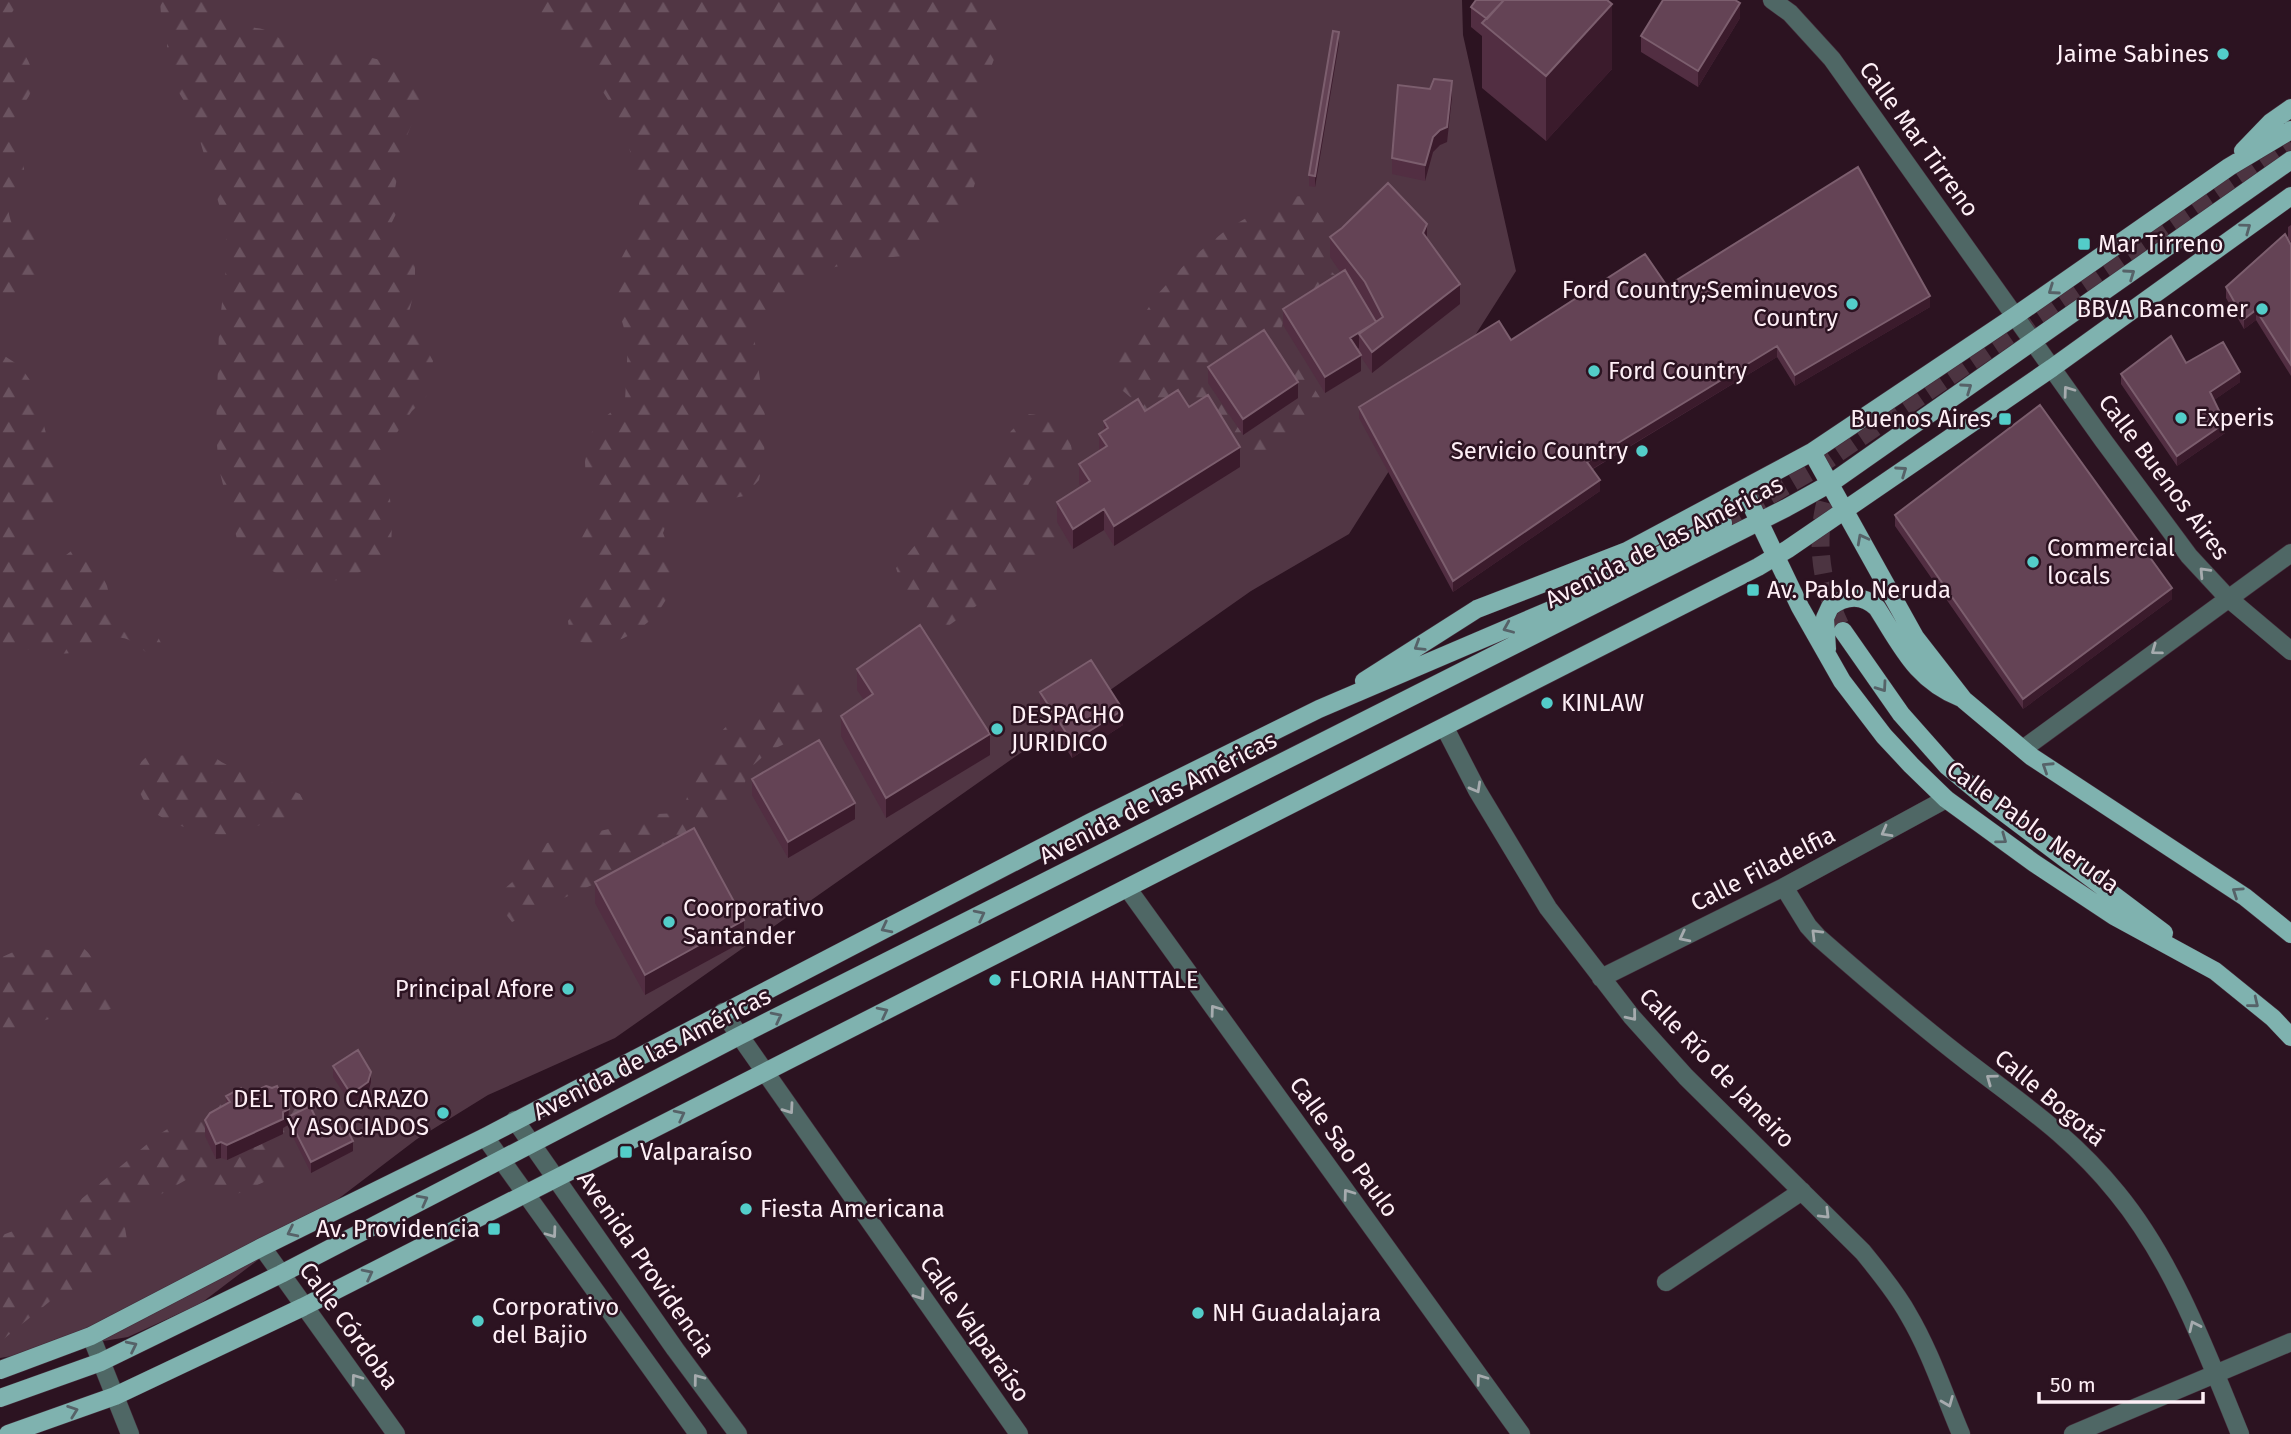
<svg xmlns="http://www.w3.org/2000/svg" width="2291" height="1434" viewBox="0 0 2291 1434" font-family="'Fira Sans',sans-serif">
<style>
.grass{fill:#513644}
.forest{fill:url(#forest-firs)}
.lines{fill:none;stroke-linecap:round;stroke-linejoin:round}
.major-tunnel{stroke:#4c3441;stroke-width:18;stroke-dasharray:18 9;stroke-linecap:butt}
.minor-casing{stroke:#452d3b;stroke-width:19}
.major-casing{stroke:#452d3b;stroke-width:19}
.minor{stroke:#4f6765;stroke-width:18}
.major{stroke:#7fb2af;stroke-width:18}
.wall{fill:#522e42}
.shaded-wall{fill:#3b1b2c}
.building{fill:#644355;stroke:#7c5e6e;stroke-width:2}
.oneway{stroke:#566268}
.oneway2{stroke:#a6abae}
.poi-dot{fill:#53cdc9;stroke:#2c1321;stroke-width:2.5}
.labels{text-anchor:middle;stroke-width:5;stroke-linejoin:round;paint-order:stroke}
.poi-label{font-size:24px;fill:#feeff6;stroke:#2c1321;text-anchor:start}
.street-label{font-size:24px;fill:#feeff6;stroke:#2c1321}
</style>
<defs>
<pattern id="forest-firs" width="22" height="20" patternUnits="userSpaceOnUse" patternTransform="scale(1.75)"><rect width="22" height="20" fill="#513644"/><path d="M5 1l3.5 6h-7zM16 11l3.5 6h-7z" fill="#6b5360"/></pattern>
</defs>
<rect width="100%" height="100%" fill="#2c1321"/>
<path class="grass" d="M 0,0 L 1462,0 L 1463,35 L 1516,271 L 1349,534 L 1251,591 L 615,1038 L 488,1095 L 417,1139 L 200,1304 L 128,1337 L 0,1358 Z"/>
<path class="forest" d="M 0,0 L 20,0 L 4,25 C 18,47 43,69 29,96 C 24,104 14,115 12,124 C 8,144 30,160 23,181 C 22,184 18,186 16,189 C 6,200 7,211 12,224 C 22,226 29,222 38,223 C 44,244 40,269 30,289 C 23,302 10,313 0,323 Z
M 160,0 L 228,0 C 229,8 230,15 236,21 C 243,30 253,26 262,29 C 283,35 295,56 315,63 L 339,50 L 397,64 L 417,78 L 422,99 L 402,148 L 395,189 L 397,212 L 392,222 L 391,232 L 395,239 L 408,244 L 415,254 L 415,289 L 409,312 L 412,323 L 433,361 L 426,397 L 412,411 L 389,444 L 387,465 L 392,521 L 391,550 L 382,561 L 344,580 L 310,581 L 283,577 L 260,564 L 237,539 L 219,469 L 216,433 L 219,328 L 228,253 L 224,221 L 192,114 L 170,78 L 167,61 L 167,33 L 161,15 Z
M 512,0 L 993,0 L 999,8 L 1002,28 L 997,51 L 982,92 L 977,123 L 980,158 L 976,180 L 967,208 L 945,237 L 915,255 L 871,259 L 835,267 L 794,287 L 771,306 L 760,320 L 754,336 L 766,423 L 764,454 L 759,480 L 744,496 L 683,508 L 668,520 L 663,533 C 668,546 676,561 674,575 C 670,618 611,662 570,637 L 568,621 C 581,605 597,587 599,566 L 589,551 L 579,543 L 593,517 L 594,498 L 586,482 L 585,462 L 588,442 L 595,425 L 625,401 L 628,342 L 614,294 L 613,274 L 639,225 L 639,183 L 628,144 L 610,103 L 585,63 Z
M 1305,196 L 1335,234 L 1335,245 L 1325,265 L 1338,278 L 1285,313 L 1280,334 L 1329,412 L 1248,463 L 1229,441 L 1153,416 L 1117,386 L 1116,371 L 1118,355 L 1156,296 L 1187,262 L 1226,230 L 1281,197 Z
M 0,351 L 3,355 L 20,366 L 34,386 L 58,481 L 55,499 L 51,508 L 34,527 L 29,544 L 37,556 L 47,562 L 62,558 L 74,549 C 84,553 104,576 107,586 C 110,595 106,604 113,612 C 123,626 144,627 157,635 L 163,647 L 163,657 L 155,659 C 128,639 126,630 92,645 C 85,648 78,653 71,653 C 47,656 23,648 0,642 Z
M 1029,414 C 1035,415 1043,414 1048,416 C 1062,421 1073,441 1072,455 C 1068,459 1063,464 1058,467 C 1041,476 1030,470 1026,494 L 1040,515 L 1051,526 L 1060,548 L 1044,563 L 986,599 L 941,631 C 924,613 903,592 896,568 L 963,488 L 998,453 L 1011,431 Z
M 805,672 L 823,709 L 813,731 L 769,751 L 748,770 L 743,791 L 723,815 L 698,836 L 512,922 L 496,902 L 502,891 L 519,876 L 526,854 L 542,844 L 640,822 L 657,814 L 679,813 L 683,809 L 695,774 L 721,732 L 732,720 L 769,702 Z
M 157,752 L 175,756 L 210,753 C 221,762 228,770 242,762 L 268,781 L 300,794 L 304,802 C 302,805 301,809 299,811 C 291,818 273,822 263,824 C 246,829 233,836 215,834 C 198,831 173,826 158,815 C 136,800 124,762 157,752 Z
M 70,941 C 94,949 97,968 101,991 L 113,998 L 114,1007 L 99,1015 L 56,1017 L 0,1033 L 0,958 L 22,948 L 49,950 L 61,942 Z
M 331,1083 L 329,1096 L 325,1099 L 325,1108 L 292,1121 L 285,1143 L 286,1172 L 235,1195 L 218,1205 L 191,1177 L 123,1216 L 128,1246 L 106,1275 L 54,1298 L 0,1342 L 0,1236 L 47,1218 L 73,1206 L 158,1135 L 212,1101 L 232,1096 L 246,1102 L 288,1100 L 314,1087 Z"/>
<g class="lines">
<path class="major-tunnel" d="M 1835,477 C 1811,525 1819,585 1843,631
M 1723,523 L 1810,472 L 2291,143"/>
<defs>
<path id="minor" d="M 1772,0 L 1790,13 L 1832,59 L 2103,440 L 2189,556 L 2228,598 L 2291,651
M 1445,728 L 1477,790 L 1548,908 L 1632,1017 L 1686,1077 L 1863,1252 C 1879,1272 1896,1292 1908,1314 C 1930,1351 1944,1394 1961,1434
M 2023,749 L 2291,553
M 1784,887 L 1808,926 L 1818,937 C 1867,980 1917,1023 1969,1063 C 2025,1106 2072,1137 2117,1193 C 2173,1261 2207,1353 2240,1434
M 1128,889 L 1521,1434
M 1601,978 L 1784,887 L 1946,799
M 723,1012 L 1019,1434
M 515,1120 L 675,1349 L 738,1434
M 485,1137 L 698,1434
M 262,1247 L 396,1434
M 1666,1282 L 1802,1191
M 91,1336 L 130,1434
M 2073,1434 L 2291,1342"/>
<path id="major" d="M 2243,151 L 2271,122 L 2291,108
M 1812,452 L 1915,637 L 1964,700 L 2032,757 L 2245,897 L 2291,934
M 1744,490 L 1800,607 L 1842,681 L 1884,736 L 1911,765 L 1946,799 L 2034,863 L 2114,916 L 2215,971 L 2273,1018 L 2291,1037
M 1843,631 L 1901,714 L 1947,766 L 1994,805 L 2164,933
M 1827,649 L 1825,618 L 1830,607 C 1846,595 1863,594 1877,608 C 1902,647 1916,680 1961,698
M 1364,681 L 1477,609 L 1627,551 L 1812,452 L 2015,316 L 2229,167 L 2291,130
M 0,1370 L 91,1336 L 262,1247 L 485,1137 L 1091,822 L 1319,709 L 1560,606 L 1723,523
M 0,1398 L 101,1362 L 281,1274 L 739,1036 L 1786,508 L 1831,483 L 2291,160
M 8,1434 L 115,1396 L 303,1307 L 1758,567 L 1788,549 L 2052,368 L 2291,196"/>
</defs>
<use href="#minor" class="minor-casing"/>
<use href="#major" class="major-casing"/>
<use href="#minor" class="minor"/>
<use href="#major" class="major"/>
</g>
<path class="wall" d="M 1471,7 L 1612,69 L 1546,141 L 1482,88 L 1482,36 L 1471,27 Z
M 1740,18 L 1698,87 L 1641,52 L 1641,36 Z
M 1339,43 L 1315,187 L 1309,186 L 1309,175 Z
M 1430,89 L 1452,97 L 1447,142 L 1440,145 L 1433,152 L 1425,181 L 1392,174 L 1392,158 Z
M 2291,225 L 2291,242 L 2288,238 L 2288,227 Z
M 1330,237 L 1427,239 L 1460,304 L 1372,373 L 1361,357 L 1361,371 L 1325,393 L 1283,325 L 1283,309 L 1341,273 L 1330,257 Z
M 2291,245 L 2291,376 L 2256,320 L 2244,329 L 2226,298 L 2226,287 Z
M 1667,286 L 1930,307 L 1795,386 L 1777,357 L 1593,469 L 1600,491 L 1453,592 L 1359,418 L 1359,407 L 1511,340 Z
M 2186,363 L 2240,382 L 2214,400 L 2225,433 L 2177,466 L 2121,384 L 2121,374 Z
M 1208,367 L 1298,398 L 1243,435 L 1208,383 Z
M 1189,407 L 1240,467 L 1114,546 L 1104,530 L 1073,549 L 1057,522 L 1057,502 L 1081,487 L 1079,484 L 1079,464 L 1099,451 L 1099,434 L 1104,431 L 1104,421 L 1145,411 Z
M 1895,515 L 2172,599 L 2023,709 L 1895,526 Z
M 857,669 L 990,755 L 886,818 L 841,736 L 841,716 L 864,700 L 857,690 Z
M 1040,692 L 1123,725 L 1072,758 L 1040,708 Z
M 752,779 L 855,819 L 788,858 L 752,795 Z
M 595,882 L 744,941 L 645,995 L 595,903 Z
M 333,1066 L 371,1082 L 368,1093 L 351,1104 L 333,1077 Z
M 226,1096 L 289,1116 L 332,1125 L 353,1151 L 311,1173 L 288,1127 L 288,1125 L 283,1128 L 283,1134 L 227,1160 L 221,1158 L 216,1159 L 205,1136 L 205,1120 L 226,1104 Z"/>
<path class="shaded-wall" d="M 1740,3 L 1740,18 L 1698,87 L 1698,71 Z
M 1612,4 L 1612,69 L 1546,141 L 1546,76 Z
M 1339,32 L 1339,43 L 1315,187 L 1315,176 Z
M 1452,81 L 1452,97 L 1447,142 L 1440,145 L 1433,152 L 1425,181 L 1425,165 L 1433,137 Z
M 1427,224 L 1427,245 L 1423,233 Z
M 1460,284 L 1460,304 L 1372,373 L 1372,352 Z
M 1930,296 L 1930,307 L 1795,386 L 1795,375 Z
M 2256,310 L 2256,320 L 2244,329 L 2244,319 Z
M 1376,322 L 1359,334 L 1359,348 L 1350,353 L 1350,338 Z
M 1777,346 L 1777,357 L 1587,472 L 1587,462 Z
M 1361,355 L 1361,371 L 1325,393 L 1325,377 Z
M 2240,372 L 2240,382 L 2210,403 L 2210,392 Z
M 1298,382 L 1298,398 L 1243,435 L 1243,419 Z
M 2225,423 L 2225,433 L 2177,466 L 2177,456 Z
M 1240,447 L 1240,467 L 1114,546 L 1114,526 Z
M 1600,480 L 1600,491 L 1453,592 L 1453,581 Z
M 1104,509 L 1104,530 L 1073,549 L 1073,529 Z
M 2172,588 L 2172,599 L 2023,709 L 2023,699 Z
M 1123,710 L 1123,725 L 1072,758 L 1072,742 Z
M 990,734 L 990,755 L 886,818 L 886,798 Z
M 855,803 L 855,819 L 788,858 L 788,842 Z
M 744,920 L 744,941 L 645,995 L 645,975 Z
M 371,1072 L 371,1082 L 368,1093 L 351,1104 L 351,1094 Z
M 289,1109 L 288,1125 L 283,1128 L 283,1134 L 227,1160 L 227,1145 Z
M 353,1141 L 353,1151 L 311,1173 L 311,1162 Z
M 221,1142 L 221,1158 L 216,1159 L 216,1144 Z"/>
<path class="building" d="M 1476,0 L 1504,0 L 1487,19 L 1471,7 Z
M 1504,0 L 1607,0 L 1612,4 L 1546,76 L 1482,23 Z
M 1663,0 L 1735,0 L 1740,3 L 1698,71 L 1641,36 Z
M 1333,31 L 1339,32 L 1315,176 L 1309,175 Z
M 1434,79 L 1452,81 L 1447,127 L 1440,130 L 1433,137 L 1425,165 L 1392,158 L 1398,85 L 1430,89 Z
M 1858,167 L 1930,296 L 1795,375 L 1777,346 L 1587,462 L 1600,480 L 1453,581 L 1359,407 L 1499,321 L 1511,340 L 1645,254 L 1667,286 Z
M 1388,183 L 1427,224 L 1423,233 L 1460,284 L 1372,352 L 1359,334 L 1383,317 L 1365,282 L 1330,237 L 1342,228 Z
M 2285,234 L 2291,245 L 2291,365 L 2256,310 L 2244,319 L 2226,287 Z
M 1345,270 L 1376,322 L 1350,338 L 1361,355 L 1325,377 L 1283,309 Z
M 1264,330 L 1298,382 L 1243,419 L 1208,367 Z
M 2171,336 L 2186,363 L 2223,342 L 2240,372 L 2210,392 L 2225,423 L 2177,456 L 2121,374 Z
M 1178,390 L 1189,407 L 1208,395 L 1240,447 L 1114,526 L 1104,509 L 1073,529 L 1057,502 L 1090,481 L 1079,464 L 1107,446 L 1099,434 L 1108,428 L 1104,421 L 1138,399 L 1145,411 Z
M 2040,405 L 2172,588 L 2023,699 L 1895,515 Z
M 920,625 L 990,734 L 886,798 L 841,716 L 873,694 L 857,669 Z
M 1091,660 L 1123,710 L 1072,742 L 1040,692 Z
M 819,740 L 855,803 L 788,842 L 752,779 Z
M 694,828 L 744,920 L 645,975 L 595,882 Z
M 358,1050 L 371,1072 L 368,1082 L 351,1094 L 333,1066 Z
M 266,1086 L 272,1088 L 277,1086 L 289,1109 L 283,1112 L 283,1119 L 227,1145 L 221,1142 L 216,1144 L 205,1120 L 210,1113 L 230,1102 L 226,1096 L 241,1088 L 245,1096 Z
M 310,1106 L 318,1123 L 329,1118 L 332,1125 L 338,1122 L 343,1133 L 348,1131 L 353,1141 L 311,1162 L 288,1117 Z"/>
<defs><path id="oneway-chevron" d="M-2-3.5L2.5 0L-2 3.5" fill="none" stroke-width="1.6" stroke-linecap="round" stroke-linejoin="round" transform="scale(1.75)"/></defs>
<g class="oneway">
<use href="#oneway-chevron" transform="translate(2246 228) rotate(-36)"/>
<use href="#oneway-chevron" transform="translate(2130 274) rotate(-35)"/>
<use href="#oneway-chevron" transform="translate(2053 290) rotate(145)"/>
<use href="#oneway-chevron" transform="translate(1967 388) rotate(-35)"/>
<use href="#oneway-chevron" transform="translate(1902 471) rotate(-35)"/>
<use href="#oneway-chevron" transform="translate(1862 539) rotate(-118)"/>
<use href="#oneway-chevron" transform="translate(1508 628) rotate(157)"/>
<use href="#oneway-chevron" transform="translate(1419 646) rotate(148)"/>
<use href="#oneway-chevron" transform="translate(1882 687) rotate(55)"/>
<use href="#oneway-chevron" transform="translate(2047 767) rotate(-147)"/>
<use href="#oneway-chevron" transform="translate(2002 839) rotate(36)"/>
<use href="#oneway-chevron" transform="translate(2237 892) rotate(-146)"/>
<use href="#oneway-chevron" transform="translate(980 915) rotate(-27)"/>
<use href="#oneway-chevron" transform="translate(886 928) rotate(153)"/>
<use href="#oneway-chevron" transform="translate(2254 1003) rotate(39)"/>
<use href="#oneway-chevron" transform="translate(883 1012) rotate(-27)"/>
<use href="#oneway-chevron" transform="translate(777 1017) rotate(-27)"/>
<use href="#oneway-chevron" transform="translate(680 1115) rotate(-27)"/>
<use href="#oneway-chevron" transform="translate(423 1200) rotate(-28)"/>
<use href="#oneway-chevron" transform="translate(292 1232) rotate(154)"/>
<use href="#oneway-chevron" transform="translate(368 1274) rotate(-27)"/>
<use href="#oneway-chevron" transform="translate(132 1346) rotate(-26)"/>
<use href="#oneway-chevron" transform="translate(73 1411) rotate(-20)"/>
</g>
<g class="oneway2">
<use href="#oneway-chevron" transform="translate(2068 391) rotate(-126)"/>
<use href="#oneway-chevron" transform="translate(2204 572) rotate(-133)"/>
<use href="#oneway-chevron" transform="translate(2156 650) rotate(144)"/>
<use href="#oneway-chevron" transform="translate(1476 788) rotate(61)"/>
<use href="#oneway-chevron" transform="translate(1886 832) rotate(151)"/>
<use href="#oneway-chevron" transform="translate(1816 934) rotate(-135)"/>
<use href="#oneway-chevron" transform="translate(1684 937) rotate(153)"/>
<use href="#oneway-chevron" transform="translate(1215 1010) rotate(-126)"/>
<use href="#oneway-chevron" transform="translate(1632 1016) rotate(51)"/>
<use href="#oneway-chevron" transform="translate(1991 1079) rotate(-144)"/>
<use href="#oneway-chevron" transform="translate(789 1109) rotate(55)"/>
<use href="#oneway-chevron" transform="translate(1348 1194) rotate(-126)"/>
<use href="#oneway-chevron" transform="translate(1825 1214) rotate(45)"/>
<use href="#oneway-chevron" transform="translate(552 1233) rotate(54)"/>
<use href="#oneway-chevron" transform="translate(920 1295) rotate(55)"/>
<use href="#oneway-chevron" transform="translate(2194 1326) rotate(-115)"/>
<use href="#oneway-chevron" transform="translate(356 1379) rotate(-126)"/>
<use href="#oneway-chevron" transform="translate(698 1379) rotate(-127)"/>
<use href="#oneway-chevron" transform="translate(1481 1379) rotate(-126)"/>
<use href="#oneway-chevron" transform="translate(1948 1402) rotate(68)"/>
</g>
<g class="poi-dot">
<circle cx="2223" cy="54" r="7"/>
<rect x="2077" y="237" width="14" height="14" rx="3.5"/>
<circle cx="1852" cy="304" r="7"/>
<circle cx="2262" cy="309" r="7"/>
<circle cx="1594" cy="371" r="7"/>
<circle cx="2181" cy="418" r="7"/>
<rect x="1998" y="412" width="14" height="14" rx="3.5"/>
<circle cx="1642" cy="451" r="7"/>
<circle cx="2033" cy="562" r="7"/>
<rect x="1746" y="583" width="14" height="14" rx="3.5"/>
<circle cx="1547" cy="703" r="7"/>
<circle cx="997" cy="729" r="7"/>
<circle cx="669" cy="922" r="7"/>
<circle cx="995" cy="980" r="7"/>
<circle cx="568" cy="989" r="7"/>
<circle cx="443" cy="1113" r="7"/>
<rect x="619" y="1145" width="14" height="14" rx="3.5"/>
<circle cx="746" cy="1209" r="7"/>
<rect x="487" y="1222" width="14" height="14" rx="3.5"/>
<circle cx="1198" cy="1313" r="7"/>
<circle cx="478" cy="1321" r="7"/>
</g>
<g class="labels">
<g class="poi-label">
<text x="2209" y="62" text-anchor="end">Jaime Sabines</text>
<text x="2098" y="252">Mar Tirreno</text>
<text x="1838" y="298" text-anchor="end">Ford Country;Seminuevos<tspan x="1838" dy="28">Country</tspan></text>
<text x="2248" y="317" text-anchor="end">BBVA Bancomer</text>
<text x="1608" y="379">Ford Country</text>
<text x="2195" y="426">Experis</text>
<text x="1991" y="427" text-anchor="end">Buenos Aires</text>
<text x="1628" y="459" text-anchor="end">Servicio Country</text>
<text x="2047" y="556">Commercial<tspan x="2047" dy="28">locals</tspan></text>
<text x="1767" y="598">Av. Pablo Neruda</text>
<text x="1561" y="711">KINLAW</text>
<text x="1011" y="723">DESPACHO<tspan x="1011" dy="28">JURIDICO</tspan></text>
<text x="683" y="916">Coorporativo<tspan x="683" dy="28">Santander</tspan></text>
<text x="1009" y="988">FLORIA HANTTALE</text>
<text x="554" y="997" text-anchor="end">Principal Afore</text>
<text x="429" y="1107" text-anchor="end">DEL TORO CARAZO<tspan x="429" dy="28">Y ASOCIADOS</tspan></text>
<text x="640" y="1160">Valparaíso</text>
<text x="760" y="1217">Fiesta Americana</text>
<text x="480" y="1237" text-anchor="end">Av. Providencia</text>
<text x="492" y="1315">Corporativo<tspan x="492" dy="28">del Bajio</tspan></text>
<text x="1212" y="1321">NH Guadalajara</text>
</g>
<g class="street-label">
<text transform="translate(1919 139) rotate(54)" y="8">Calle Mar Tirreno</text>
<text transform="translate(2164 477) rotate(53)" y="8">Calle Buenos Aires</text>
<text transform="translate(1664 542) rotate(-27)" y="8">Avenida de las Américas</text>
<text transform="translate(1158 798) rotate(-27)" y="8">Avenida de las Américas</text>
<text transform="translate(2033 827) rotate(36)" y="8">Calle Pablo Neruda</text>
<text transform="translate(1763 869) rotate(-27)" y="8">Calle Filadelfia</text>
<text transform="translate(652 1054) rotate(-27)" y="8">Avenida de las Américas</text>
<text transform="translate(1717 1068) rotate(46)" y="8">Calle Río de Janeiro</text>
<text transform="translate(2050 1098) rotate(40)" y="8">Calle Bogotá</text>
<text transform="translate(1344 1147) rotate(54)" y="8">Calle Sao Paulo</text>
<text transform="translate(646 1264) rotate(55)" y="8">Avenida Providencia</text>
<text transform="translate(349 1326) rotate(54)" y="8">Calle Córdoba</text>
<text transform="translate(975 1329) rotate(55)" y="8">Calle Valparaíso</text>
</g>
</g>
<path d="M2039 1392v10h164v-10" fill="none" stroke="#feeff6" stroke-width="3.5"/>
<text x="2050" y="1392" font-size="21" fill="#feeff6" stroke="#2c1321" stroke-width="5" paint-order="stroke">50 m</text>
</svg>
